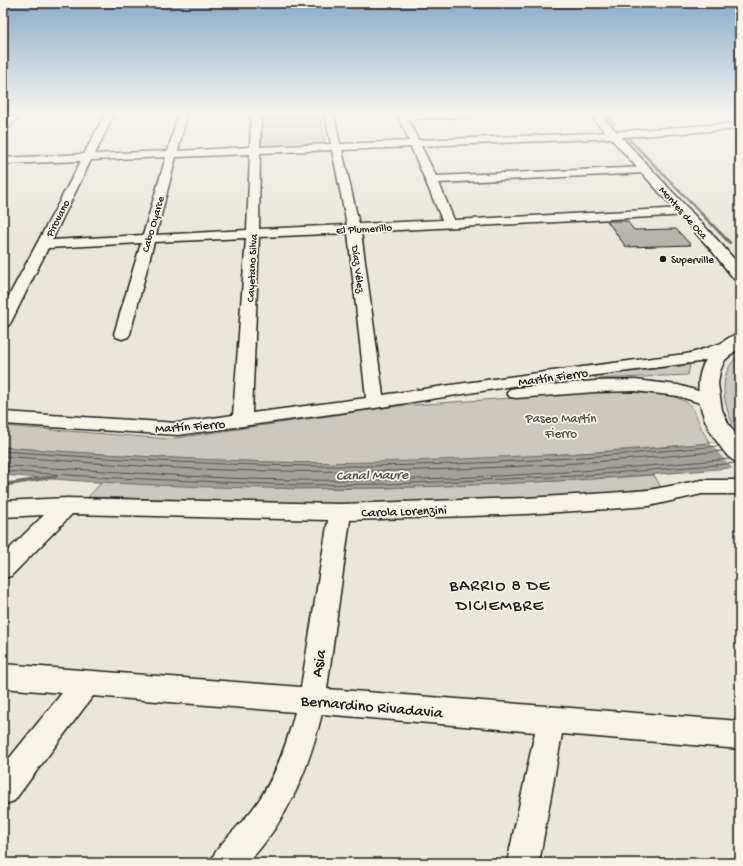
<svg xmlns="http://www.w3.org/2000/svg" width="743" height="866" viewBox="0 0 743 866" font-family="'Gochi Hand',sans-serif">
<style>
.green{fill:#ccc8c0;stroke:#74726e}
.water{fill:#a3a19a;stroke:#6d6c68}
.pier{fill:#eae6dc}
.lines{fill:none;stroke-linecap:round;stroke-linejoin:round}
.shore{stroke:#52514e;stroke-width:1}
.stream{fill:#6d6c68;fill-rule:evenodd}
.building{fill:#b6b4ac;stroke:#1c1c1c}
.minor-casing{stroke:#1c1c1c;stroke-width:3}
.major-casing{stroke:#1c1c1c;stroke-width:3}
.highway-casing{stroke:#1c1c1c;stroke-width:3}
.minor{fill:#f7f3e8;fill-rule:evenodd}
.major{fill:#f7f3e8;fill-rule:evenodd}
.highway{fill:#f7f3e8;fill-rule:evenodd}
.poi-dot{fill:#1c1c1c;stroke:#f7f3e8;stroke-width:1.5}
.labels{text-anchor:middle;stroke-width:3.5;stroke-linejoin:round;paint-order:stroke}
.far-street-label{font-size:11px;fill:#1c1c1c;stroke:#f7f3e8}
.far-poi-label{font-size:11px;fill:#1c1c1c;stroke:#f7f3e8;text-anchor:start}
.street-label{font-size:13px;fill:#1c1c1c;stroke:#f7f3e8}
.park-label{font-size:13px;fill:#51504d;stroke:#f7f3e8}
.water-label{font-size:14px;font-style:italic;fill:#52514e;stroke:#f7f3e8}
.near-street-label{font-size:16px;fill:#1c1c1c;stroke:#f7f3e8}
.near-neighbourhood-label{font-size:17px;letter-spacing:1px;fill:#1c1c1c;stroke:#f7f3e8}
</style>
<rect width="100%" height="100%" fill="#eae6dc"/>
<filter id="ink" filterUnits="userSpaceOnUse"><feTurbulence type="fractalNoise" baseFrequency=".025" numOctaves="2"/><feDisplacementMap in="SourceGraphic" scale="8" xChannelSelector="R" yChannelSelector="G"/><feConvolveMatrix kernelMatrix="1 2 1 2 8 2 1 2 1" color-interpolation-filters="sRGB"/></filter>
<g filter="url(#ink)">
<path class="green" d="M 262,114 L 319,114 L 326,146 L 262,148 Z
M 740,354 L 740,437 C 724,412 714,375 740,354 Z
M 690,365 L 688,375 L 596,379 L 594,376 Z
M 611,391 L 671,395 L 686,402 L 693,408 L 702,430 L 710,443 C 564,455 416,466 269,462 C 181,459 92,454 3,447 L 3,426 L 169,439 L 397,406 Z
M 654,475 L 661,487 L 596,495 L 383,503 L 338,504 L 88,497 L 103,481 L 296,489 L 388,488 L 577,480 Z"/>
<path class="water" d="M 740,440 L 740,467 C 495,490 248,497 3,475 L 3,447 C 92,454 181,459 270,462 C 346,464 423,461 500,457 C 580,454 660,449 740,440 Z"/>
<path class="pier" d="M 740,440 L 740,467 L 732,468 L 710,443 Z"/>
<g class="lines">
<path class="shore" d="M 3,451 C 123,460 243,467 363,466 C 482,465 600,457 719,446
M 3,456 C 92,463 181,470 270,471 C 421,473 572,466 722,451
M 3,466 C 101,469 198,479 295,480 C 441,482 585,472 730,459
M 3,471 L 117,478 L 296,485 L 388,484 L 576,476 L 738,463"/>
<path class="stream" d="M 607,114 L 615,123 L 615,125 L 613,125 L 604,114 Z
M 625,135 L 627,135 L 731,242 L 731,244 L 729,244 L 625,137 Z
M 737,253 L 740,254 L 740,257 L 737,255 Z
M 55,475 L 57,476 L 58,477 L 57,478 L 3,487 L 3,483 Z"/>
</g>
<path class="building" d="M 607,221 L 627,221 L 634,230 L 676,229 L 691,245 L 626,247 Z"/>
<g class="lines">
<defs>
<path id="minor" d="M 12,114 L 21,114 L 6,131 L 3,132 L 3,123 Z
M 105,114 L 114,114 L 95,154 L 168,151 L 178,114 L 187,114 L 178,151 L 250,147 L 251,114 L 261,114 L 260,147 L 331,144 L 325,114 L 334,114 L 340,144 L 409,141 L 397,114 L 473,114 L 469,117 L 408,119 L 418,140 L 595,133 L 740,123 L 740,129 L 595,139 L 421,146 L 436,176 L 646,167 L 651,170 L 646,173 L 439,183 L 454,220 L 685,208 L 689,209 L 691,212 L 689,215 L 361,232 L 383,395 C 484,380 585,366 686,354 C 701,352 722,339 736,343 L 738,346 L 736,349 L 699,362 L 519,385 L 375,408 L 178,435 L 3,424 L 3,412 L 178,423 L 233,415 L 246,238 L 154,242 L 130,334 L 128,337 L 122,339 L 116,337 L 114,334 L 141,243 L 48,248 L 11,322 L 9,325 L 3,327 L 3,307 L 81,161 L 3,164 L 3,158 L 84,154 ZM 411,147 L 442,220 L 359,224 L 342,150 ZM 332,150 L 347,225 L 259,229 L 260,153 ZM 250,154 L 247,230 L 156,235 L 176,157 ZM 166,157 L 143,235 L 52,240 L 91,160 ZM 348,233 L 366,398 L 252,413 L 259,237 Z
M 635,380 L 678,385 L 715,396 L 718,400 L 715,404 L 709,406 L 678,396 L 635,391 L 595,392 L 516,398 L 510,397 L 507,393 L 510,389 L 516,388 L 595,381 Z
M 702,480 L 740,480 L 740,494 L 702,494 L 649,506 L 608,509 L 526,514 L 350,520 L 327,689 L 740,721 L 740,749 L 562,734 L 539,863 L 507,863 L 535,732 L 322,714 C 307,773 289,817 248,863 L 210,863 C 218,843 238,828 252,810 C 274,781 286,747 295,712 L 93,696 L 14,801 L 3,805 L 3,766 L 62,693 L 3,688 L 3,664 L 301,687 L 328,520 L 72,514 L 11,576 L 3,578 L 3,555 L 44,515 L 3,517 L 3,501 L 67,498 L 340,504 L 526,498 L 608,493 L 649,490 Z"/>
<path id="major" d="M 589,114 L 600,114 L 722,245 L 740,266 L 740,281 L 734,279 L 712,251 Z"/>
<path id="highway" d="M 740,333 L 740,347 L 725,360 L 720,371 L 718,384 L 722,410 L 728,423 L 740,441 L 740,463 C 729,460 724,452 718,443 C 697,414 687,370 719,345 C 725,340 732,335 740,333 Z"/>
</defs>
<use href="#minor" class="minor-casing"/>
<use href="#major" class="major-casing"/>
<use href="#highway" class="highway-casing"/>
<use href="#minor" class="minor"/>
<use href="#major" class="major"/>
<use href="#highway" class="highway"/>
</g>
</g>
<linearGradient id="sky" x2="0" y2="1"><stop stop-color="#8cacc9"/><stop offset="0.48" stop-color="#f6f4ef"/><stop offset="1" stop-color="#f6f4ef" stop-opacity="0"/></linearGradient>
<rect width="743" height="236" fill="url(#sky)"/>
<circle class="poi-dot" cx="663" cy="259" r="4"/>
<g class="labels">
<g class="far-street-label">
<text transform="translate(684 212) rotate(48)" y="4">Montes de Oca</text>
<text transform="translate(57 218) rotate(-63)" y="4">Pirovano</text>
<text transform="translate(152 224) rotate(-74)" y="4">Cabo Oyarce</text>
<text transform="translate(364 228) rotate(-3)" y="4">El Plumerillo</text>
<text transform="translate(251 268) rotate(-87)" y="4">Cayetano Silva</text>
<text transform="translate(359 269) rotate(83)" y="4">Díaz Vélez</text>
</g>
<g class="far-poi-label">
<text x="671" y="263">Superville</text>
</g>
<g class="street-label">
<text transform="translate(553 376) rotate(-8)" y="5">Martín Fierro</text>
<text transform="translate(190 425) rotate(-4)" y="5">Martín Fierro</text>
<text transform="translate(404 510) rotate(-2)" y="5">Carola Lorenzini</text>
</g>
<g class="park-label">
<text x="561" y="422">Paseo Martín<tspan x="561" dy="15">Fierro</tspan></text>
</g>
<g class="water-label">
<text transform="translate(372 474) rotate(-1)" y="5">Canal Maure</text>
</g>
<g class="near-street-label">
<text transform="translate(317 663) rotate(-81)" y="6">Asia</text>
<text transform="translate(372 705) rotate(5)" y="6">Bernardino Rivadavia</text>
</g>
<g class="near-neighbourhood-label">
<text x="500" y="590">BARRIO 8 DE<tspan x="500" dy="20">DICIEMBRE</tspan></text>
</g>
</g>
<rect width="743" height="866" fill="none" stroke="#f7f3e8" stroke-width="16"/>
<rect x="8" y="8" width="727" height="850" fill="none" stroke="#1c1c1c" stroke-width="1.5" filter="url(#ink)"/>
</svg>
